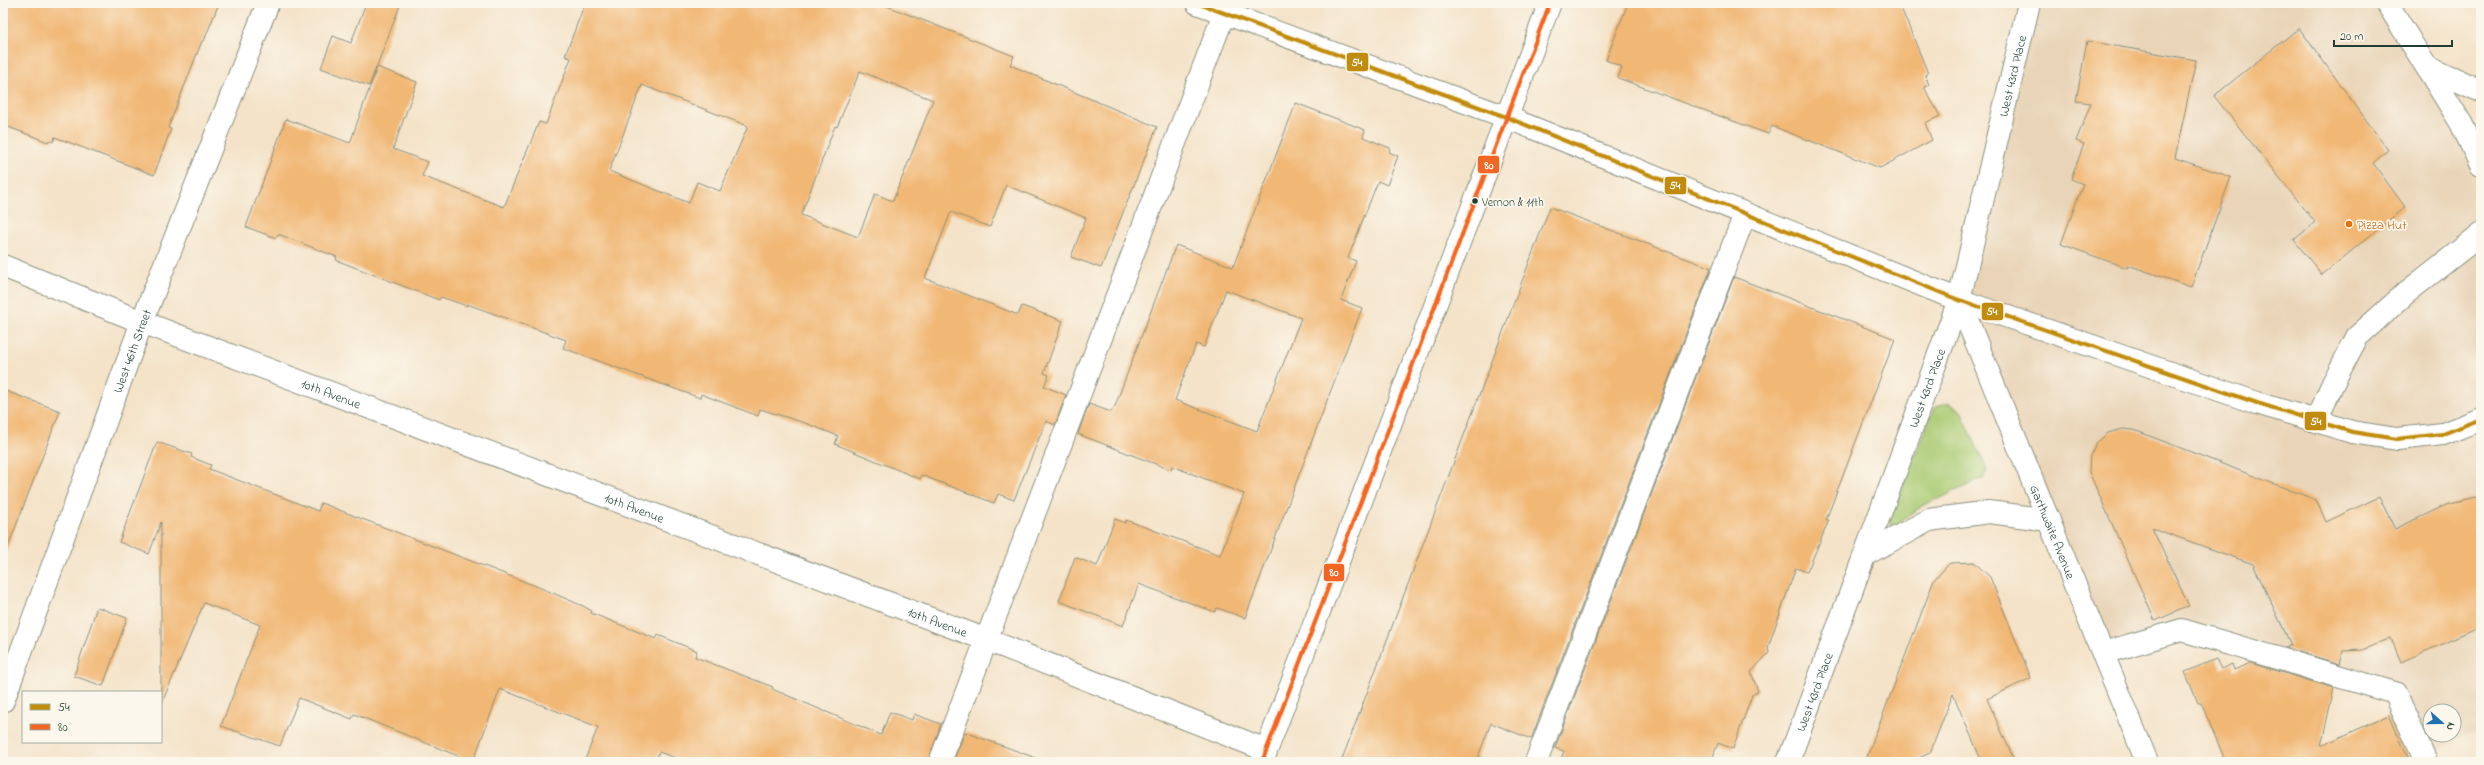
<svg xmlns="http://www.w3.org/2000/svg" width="2484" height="765" viewBox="0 0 2484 765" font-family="'Indie Flower',sans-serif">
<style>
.built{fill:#e9d4b7;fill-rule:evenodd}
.green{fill:#aacb73;stroke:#648454}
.building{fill:#f1b774;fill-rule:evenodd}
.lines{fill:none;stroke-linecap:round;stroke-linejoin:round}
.lane-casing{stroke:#8a907e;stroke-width:24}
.street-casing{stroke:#8a907e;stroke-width:24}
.secondary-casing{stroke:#8a907e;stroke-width:24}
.primary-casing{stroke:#8a907e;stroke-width:24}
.lane{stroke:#fff;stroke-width:22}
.street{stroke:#fff;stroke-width:22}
.secondary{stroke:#fff;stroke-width:22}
.primary{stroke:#fff;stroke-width:22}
.bus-1-casing{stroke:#fbf7ec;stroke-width:7}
.bus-2-casing{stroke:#fbf7ec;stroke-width:7}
.bus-1{stroke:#c18c0d;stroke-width:4}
.bus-2{stroke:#f26522;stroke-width:4}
.bus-dot{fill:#1f3d34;stroke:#fbf7ec;stroke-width:1.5}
.food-dot{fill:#e8710a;stroke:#fbf7ec;stroke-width:1.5}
.labels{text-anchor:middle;stroke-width:3.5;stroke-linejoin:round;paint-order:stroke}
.bus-label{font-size:12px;fill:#1f3d34;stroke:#fbf7ec;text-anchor:start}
.street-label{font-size:13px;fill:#1f3d34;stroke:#fbf7ec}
.food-label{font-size:13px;fill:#c56008;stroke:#fbf7ec;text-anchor:start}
.line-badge{stroke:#fbf7ec;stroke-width:1.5}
.badge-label{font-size:11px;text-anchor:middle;font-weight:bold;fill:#fff}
</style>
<rect width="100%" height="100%" fill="#fbf7ec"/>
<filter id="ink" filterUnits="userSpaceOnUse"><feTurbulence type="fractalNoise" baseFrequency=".025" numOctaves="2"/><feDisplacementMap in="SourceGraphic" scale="8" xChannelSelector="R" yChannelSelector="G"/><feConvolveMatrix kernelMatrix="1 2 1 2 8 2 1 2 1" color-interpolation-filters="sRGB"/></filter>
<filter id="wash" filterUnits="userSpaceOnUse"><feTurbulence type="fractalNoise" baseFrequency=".012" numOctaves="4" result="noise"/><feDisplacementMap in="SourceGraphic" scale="16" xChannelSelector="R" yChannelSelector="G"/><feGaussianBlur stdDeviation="0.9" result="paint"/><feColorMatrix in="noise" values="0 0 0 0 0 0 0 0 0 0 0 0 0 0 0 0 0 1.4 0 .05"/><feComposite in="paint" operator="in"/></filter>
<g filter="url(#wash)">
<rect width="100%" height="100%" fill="#f4e3c9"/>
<path class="built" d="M 2029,3 L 2387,3 L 2481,165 L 2481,730 L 2423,755 L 2395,693 L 2182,630 L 2103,653 L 1959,300 ZM 2430,711 L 2454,711 L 2454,735 L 2430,735 Z"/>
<path class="green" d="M 1950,403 L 1961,411 L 1987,470 L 1984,478 L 1918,508 L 1897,525 L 1891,525 L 1889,522 L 1930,417 L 1936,407 Z"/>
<g id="blocks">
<path class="building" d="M 3,3 L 219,3 L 204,41 L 202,41 L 168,128 L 171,129 L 154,175 L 55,137 L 53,142 L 49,140 L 48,142 L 3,125 Z
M 366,3 L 401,3 L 369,86 L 321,68 L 333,36 L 351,43 Z
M 585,3 L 879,3 L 1014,56 L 1010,65 L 1157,127 L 1101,268 L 1071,257 L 1086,218 L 1006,185 L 990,227 L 951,212 L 925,278 L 1018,315 L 1022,306 L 1063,321 L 1044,373 L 1049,375 L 1044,386 L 1066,395 L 1055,425 L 1046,421 L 1014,500 L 998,494 L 994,503 L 921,475 L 920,479 L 835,444 L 838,436 L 808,424 L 760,409 L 758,416 L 701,394 L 700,398 L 563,348 L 566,340 L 467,304 L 467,306 L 441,297 L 439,300 L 336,260 L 337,257 L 278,234 L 276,238 L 246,227 L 286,119 L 350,143 L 377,67 L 417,82 L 393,149 L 428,162 L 422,176 L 504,207 L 539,122 L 546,124 L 571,58 L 565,56 ZM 860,71 L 933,100 L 893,201 L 875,194 L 858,237 L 801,215 L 835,126 L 837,127 ZM 642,85 L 748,126 L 720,191 L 697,182 L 689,203 L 609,171 Z
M 1628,3 L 1899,3 L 1928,73 L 1925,75 L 1929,85 L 1924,87 L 1940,116 L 1925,123 L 1932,140 L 1880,168 L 1772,126 L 1768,134 L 1618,78 L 1622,67 L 1606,60 Z
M 2299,28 L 2388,150 L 2373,163 L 2405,207 L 2322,275 L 2294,240 L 2315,222 L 2214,96 Z
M 2087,41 L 2196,60 L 2175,158 L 2231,177 L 2191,287 L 2128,265 L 2127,268 L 2061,244 L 2083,184 L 2071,179 L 2084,144 L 2076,141 L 2091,103 L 2076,101 Z
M 1296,103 L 1365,130 L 1363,137 L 1390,148 L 1389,152 L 1398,156 L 1387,185 L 1378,181 L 1348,258 L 1356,261 L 1341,300 L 1362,308 L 1245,618 L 1217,608 L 1215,612 L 1139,584 L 1123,626 L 1059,601 L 1075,557 L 1097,566 L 1115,519 L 1125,523 L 1126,520 L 1220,555 L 1244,494 L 1172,466 L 1171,470 L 1078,434 L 1089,404 L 1111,412 L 1115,406 L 1176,245 L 1233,267 ZM 1226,290 L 1301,318 L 1257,431 L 1175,400 L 1196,344 L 1204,347 Z
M 1550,207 L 1711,268 L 1531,739 L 1491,723 L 1476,762 L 1341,762 Z
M 1734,277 L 1895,339 L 1826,520 L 1829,520 L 1807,572 L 1796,568 L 1768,647 L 1769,653 L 1751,672 L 1758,691 L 1752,695 L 1733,749 L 1718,743 L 1711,762 L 1560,762 L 1564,751 L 1555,748 Z
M 3,390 L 60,411 L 6,552 L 3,551 Z
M 2123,429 L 2134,430 L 2316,500 L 2326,522 L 2379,497 L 2395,529 L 2446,505 L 2481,497 L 2481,627 L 2401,662 L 2391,638 L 2362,650 L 2343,651 L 2340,664 L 2285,648 L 2291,645 L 2253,564 L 2152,528 L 2189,606 L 2155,621 L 2089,472 L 2090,456 L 2096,443 L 2108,433 Z
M 157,442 L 192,454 L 191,457 L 211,465 L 209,469 L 318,511 L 321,503 L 541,588 L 583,606 L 592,611 L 591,613 L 656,639 L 658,635 L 697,651 L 695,657 L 773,687 L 772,689 L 881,735 L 890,712 L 912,720 L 914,714 L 941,724 L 928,762 L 686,762 L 659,752 L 655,762 L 584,762 L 598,727 L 500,689 L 473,762 L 354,714 L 352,719 L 299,698 L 280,746 L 221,726 L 260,625 L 204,603 L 161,705 L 161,522 L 149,554 L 119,542 Z
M 1974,562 L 1990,577 L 2031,678 L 1987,699 L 2015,762 L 1982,762 L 1953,694 L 1930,753 L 1919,758 L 1918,762 L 1865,762 L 1934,580 L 1950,563 Z
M 97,607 L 127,618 L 103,686 L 74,676 Z
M 2216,659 L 2221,669 L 2232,664 L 2234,670 L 2250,663 L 2334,688 L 2321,746 L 2389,715 L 2410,762 L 2226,762 L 2201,703 L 2198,703 L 2185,672 Z
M 965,732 L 1036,758 L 1036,762 L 953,762 Z"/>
</g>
</g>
<g filter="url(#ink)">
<use href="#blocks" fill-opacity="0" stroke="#8a907e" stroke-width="1"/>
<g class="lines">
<defs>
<path id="lane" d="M 2316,421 L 2333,383 L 2357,337 L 2406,293 L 2481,234
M 2103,653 L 2182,630 L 2395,693 L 2426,762
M 940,762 L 1228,3
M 1536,762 L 1745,214"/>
<g id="street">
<path d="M 1197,3 L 1506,117 L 1959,300 L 2257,403 L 2352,432 L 2397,439 L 2443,434 L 2481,419"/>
<path id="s1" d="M 3,266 L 142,322 L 987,640 L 1266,750"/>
<path id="s2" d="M 1959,300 L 2147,762"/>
<path d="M 1866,554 L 1929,520 L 1989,512 L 2049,520"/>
<path id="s3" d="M 3,701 L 142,322 L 268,3"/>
<path id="s4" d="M 1788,762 L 1959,300 L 2029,3"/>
</g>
<path id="secondary" d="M 1262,762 L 1550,3"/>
<path id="primary" d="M 2387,3 L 2461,123 L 2481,165
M 2427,67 L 2481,91"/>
</defs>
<use href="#lane" class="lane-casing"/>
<use href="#street" class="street-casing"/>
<use href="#secondary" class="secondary-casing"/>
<use href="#primary" class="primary-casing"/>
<use href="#lane" class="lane"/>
<use href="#street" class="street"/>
<use href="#secondary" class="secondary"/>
<use href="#primary" class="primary"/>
<defs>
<path id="bus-1" d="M 1197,3 L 1506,117 L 1959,300 L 2257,403 L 2352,432 L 2397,439 L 2443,434 L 2481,419"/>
<path id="bus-2" d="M 1262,762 L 1550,3"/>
</defs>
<use href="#bus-1" class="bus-1-casing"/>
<use href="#bus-2" class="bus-2-casing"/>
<use href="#bus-1" class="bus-1"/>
<use href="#bus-2" class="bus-2"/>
</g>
</g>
<circle class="bus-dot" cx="1475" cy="201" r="3.5"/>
<circle class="food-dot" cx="2349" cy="224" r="4"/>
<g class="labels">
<g class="bus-label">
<text x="1482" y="206">Vernon &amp; 11th</text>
</g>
<g class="street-label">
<text dy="5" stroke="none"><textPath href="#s4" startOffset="723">West 43rd Place</textPath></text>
<text dy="5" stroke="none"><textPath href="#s3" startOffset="373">West 46th Street</textPath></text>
<text dy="5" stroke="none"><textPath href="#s4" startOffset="399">West 43rd Place</textPath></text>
<text dy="5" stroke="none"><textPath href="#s1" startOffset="352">10th Avenue</textPath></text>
<text dy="5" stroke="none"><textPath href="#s1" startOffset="676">10th Avenue</textPath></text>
<text dy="5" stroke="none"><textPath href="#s2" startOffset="250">Garthwaite Avenue</textPath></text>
<text dy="5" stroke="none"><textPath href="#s1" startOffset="1000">10th Avenue</textPath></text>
<text dy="5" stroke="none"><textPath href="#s4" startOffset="75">West 43rd Place</textPath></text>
</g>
<g class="food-label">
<text x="2357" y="229">Pizza Hut</text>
</g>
</g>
<g class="line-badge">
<rect x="1346" y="52" width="23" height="20" rx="4" fill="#c18c0d"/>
<rect x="1477" y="155" width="23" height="19" rx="4" fill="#f26522"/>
<rect x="1664" y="176" width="23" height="19" rx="4" fill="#c18c0d"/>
<rect x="1981" y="302" width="23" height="19" rx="4" fill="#c18c0d"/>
<rect x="2304" y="411" width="23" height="20" rx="4" fill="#c18c0d"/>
<rect x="1323" y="563" width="22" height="19" rx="4" fill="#f26522"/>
</g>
<g class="badge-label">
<text x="1357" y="66">54</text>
<text x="1489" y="169">80</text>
<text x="1675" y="189">54</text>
<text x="1992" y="315">54</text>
<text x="2316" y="425">54</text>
<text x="1334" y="576">80</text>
</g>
<rect width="2484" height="765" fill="none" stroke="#fbf7ec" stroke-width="16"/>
<rect x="22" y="691" width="140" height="52" fill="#fbf7ec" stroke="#a3ada2"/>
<rect x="30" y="704" width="20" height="6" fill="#c18c0d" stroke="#a3ada2"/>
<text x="58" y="711" font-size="12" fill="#1f3d34">54</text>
<rect x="30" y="724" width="20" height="6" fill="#f26522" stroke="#a3ada2"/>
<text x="58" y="731" font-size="12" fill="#1f3d34">80</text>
<g transform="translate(2442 723) rotate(111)"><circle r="19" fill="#fbf7ec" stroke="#a3ada2"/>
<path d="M0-3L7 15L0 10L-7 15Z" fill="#1f6fb2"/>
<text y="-6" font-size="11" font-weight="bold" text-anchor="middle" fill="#1f3d34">N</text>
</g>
<path d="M2334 40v6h118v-6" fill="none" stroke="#1f3d34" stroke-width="2"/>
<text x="2340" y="40" font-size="12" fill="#1f3d34" stroke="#fbf7ec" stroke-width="3" paint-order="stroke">20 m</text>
</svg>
